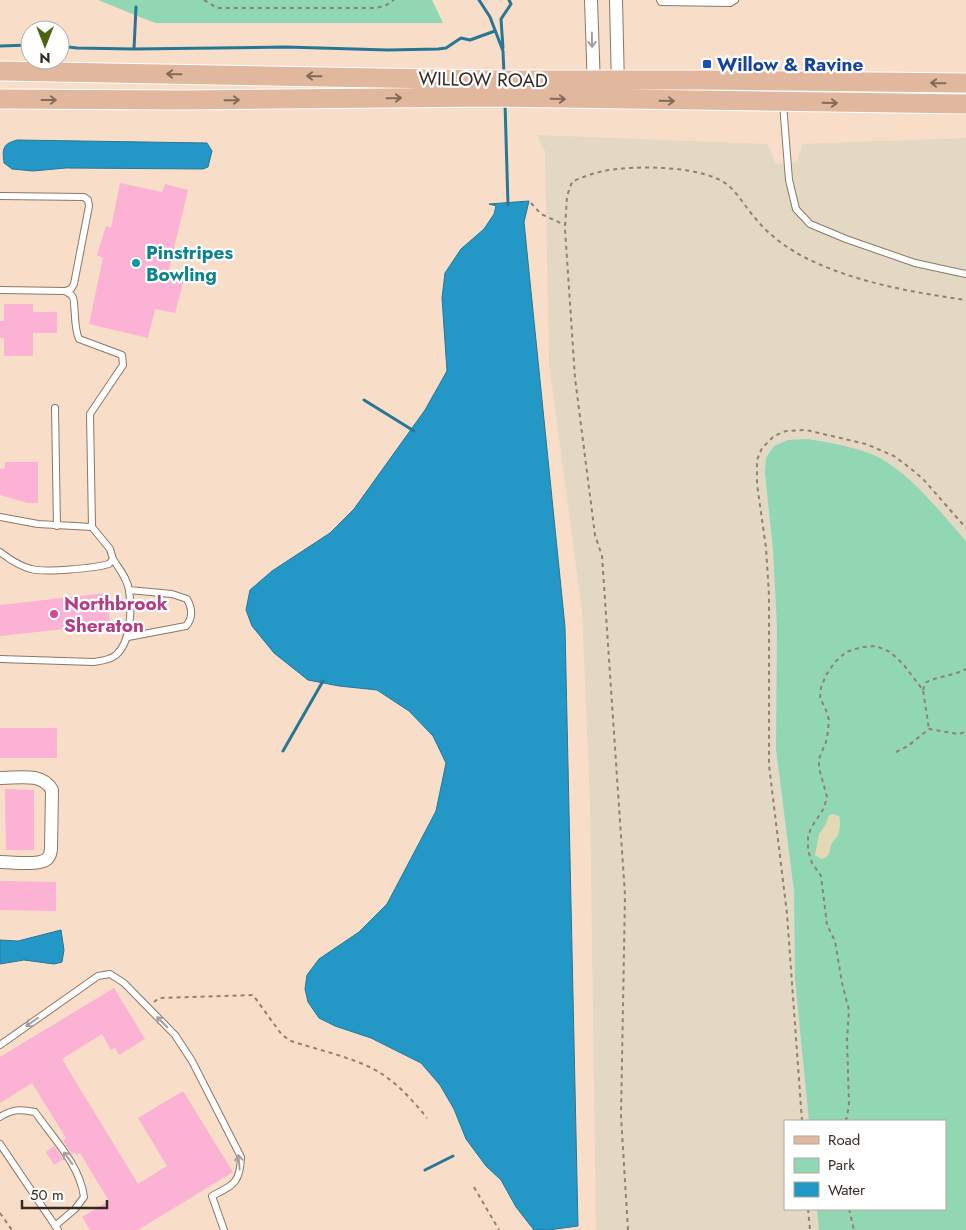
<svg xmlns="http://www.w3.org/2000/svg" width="966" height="1230" viewBox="0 0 966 1230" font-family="Jost,sans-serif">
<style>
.industrial{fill:#e2d8c3;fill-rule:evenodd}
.green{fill:#91d7b3}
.sand{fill:#e3d9b5}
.water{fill:#2397c6;stroke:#287695}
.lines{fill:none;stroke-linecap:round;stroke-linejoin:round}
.stream{stroke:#287695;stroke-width:3}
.building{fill:#fbb2d5}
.lane-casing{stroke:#8e7763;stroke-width:8}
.street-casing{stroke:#8e7763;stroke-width:14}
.primary-casing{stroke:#fff;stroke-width:21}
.path{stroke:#928071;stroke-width:2;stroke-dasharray:4 4;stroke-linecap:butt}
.lane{stroke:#fff;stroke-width:6}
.street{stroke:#fff;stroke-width:12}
.primary{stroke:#e1b89d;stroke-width:19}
.oneway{stroke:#a49f9c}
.oneway2{stroke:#826a59}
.transit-dot{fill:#1a4fb4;stroke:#fff;stroke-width:2}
.culture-dot{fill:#0f9aa8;stroke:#fff;stroke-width:2}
.hotel-dot{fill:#d1479c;stroke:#fff;stroke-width:2}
.labels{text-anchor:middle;stroke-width:4.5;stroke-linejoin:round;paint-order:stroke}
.transit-label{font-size:19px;font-weight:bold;fill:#164399;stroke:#fff;text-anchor:start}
.street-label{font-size:19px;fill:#342a22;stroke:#fff}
.culture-label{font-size:19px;font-weight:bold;fill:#0d838f;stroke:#fff;text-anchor:start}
.hotel-label{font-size:19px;font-weight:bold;fill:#b23c85;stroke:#fff;text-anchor:start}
</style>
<rect width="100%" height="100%" fill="#f8dec8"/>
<path class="industrial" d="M 537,135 L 767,144 L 776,164 L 797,162 L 803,144 L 966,138 L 966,1230 L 596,1230 L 590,801 L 582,611 L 549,363 L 545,151 ZM 785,1121 L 945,1121 L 945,1209 L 785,1209 Z"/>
<path class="green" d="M 98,0 L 432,0 L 443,23 L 155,23 Z
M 807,439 C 828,442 860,448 878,457 C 914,477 939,511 966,541 L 966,1230 L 819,1230 L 817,1209 L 945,1209 L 945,1121 L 809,1121 L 795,979 L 794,891 L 776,749 L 777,627 L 773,550 L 765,473 L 766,458 L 774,446 L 788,440 Z"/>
<path class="sand" d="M 833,814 L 839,816 C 841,821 840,832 837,837 C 836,838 833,841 832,843 C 828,852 832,856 821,859 L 815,855 L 819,834 L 825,826 L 829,815 Z"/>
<path class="water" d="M 17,140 L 207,143 L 212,151 L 208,167 L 203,169 L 66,168 L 33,171 L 12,169 L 4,163 C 2,148 3,144 17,140 Z
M 529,201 L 524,222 L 565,627 L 578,1226 L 548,1230 L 534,1230 L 516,1207 L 501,1180 L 486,1166 L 466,1139 L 454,1109 L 440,1085 L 421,1063 L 371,1038 L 335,1026 L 319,1018 L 308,1002 L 305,989 L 307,975 L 319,959 L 359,932 L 387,904 L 436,811 L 446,763 L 433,736 L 409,711 L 377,690 L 339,686 L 308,680 L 274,653 L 252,626 L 246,610 L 250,590 L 272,571 L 330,533 L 354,509 L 425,410 L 447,371 L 442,298 L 445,273 L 461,249 L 484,229 L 494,214 L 496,206 L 489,204 Z
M 61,930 L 64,950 L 62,962 L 54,964 L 24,960 L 0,964 L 0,940 L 18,941 Z"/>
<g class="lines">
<path class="stream" d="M 479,0 L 490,17 L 503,51 L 504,75
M 136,7 L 134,49 L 286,47 L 388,50 L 438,49 L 446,48 L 461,38 L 470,40 L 495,31
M 0,46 L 30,45
M 60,46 L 77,48 L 134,49
M 503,48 L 501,19 L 511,4 L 509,0
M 505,103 L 508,205
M 364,400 L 414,431
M 283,751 L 323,681
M 425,1170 L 453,1156"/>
</g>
<path class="building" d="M 120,183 L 162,192 L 165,184 L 188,190 L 169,269 L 185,275 L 175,313 L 155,309 L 148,338 L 89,324 L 103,258 L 97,255 L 106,226 L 111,228 Z
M 4,304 L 33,304 L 33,312 L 57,312 L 57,333 L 33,333 L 33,356 L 4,356 L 4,338 L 0,338 L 0,321 L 4,321 Z
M 5,462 L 38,462 L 38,503 L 28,503 L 0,495 L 0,469 L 5,468 Z
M 106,593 L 110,624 L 0,636 L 0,605 Z
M 0,728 L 57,728 L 57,758 L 0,758 Z
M 5,789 L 34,790 L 34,850 L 6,850 Z
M 0,881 L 56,882 L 56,911 L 0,910 Z
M 114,988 L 145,1039 L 119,1055 L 115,1048 L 111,1050 L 102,1034 L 62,1059 L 138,1184 L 167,1166 L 138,1118 L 183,1091 L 233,1172 L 138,1230 L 90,1230 L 82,1217 L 109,1201 L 80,1153 L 76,1155 L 75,1152 L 72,1154 L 63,1141 L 66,1138 L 32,1083 L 0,1103 L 0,1057 Z
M 54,1146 L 63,1159 L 54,1165 L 46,1152 Z"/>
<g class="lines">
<defs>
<path id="lane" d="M 660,0 L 661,2 L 730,3 L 735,0
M 783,104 L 789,180 L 796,209 L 810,224 L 846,239 L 915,263 L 966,274
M 0,196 L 84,197 L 88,200 L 89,206 L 74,284 L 71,289 L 65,291
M 0,290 L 65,291 C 67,293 70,293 72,296 C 76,299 73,327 79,339 L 122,355 L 123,365 L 90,414 L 92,527 L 38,524 L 0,517
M 55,408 L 57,526
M 0,552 C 9,559 19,566 31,569 C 45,573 95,568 109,564 L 113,559 L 110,549 L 92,527
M 128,637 L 186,626 C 193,618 192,608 187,599 L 172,594 L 129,590
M 0,659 L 94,662 C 101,661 110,660 116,655 C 131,642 132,609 129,591 C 128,579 119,569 113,559
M 0,1045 L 98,976 L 110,974 L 124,983 L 175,1035 L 192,1061 L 241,1157 C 240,1184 233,1185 212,1196 L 224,1230
M 0,1117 C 12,1109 21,1109 35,1112 C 53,1138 80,1165 84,1197 L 75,1209 L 55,1226
M 0,1144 L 58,1230"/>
<path id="street" d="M 591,0 L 594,87
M 616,0 L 618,87
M 0,778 C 18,778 42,772 52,790 L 51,848 C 51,851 50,856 47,859 C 39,866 11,862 0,862"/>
<path id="primary" d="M 0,71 L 493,80 L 703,80 L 966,83
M 0,99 L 183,100 L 493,97 L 966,104"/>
</defs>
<use href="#lane" class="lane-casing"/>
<use href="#street" class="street-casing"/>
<use href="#primary" class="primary-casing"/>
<path class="path" d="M 204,0 L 217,8 L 375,8 L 385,6 L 394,0
M 531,203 L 541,214 L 565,225
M 923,690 L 925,683 C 938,676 953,676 966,669
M 896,752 L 908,746 L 929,729 L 958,734 L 966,732
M 154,1002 L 159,998 L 253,995 L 282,1035 L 291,1041 C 318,1050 360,1059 382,1074 C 400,1086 414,1102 427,1118
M 802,1121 L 787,914 L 769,765 L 769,595 L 766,548 L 757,484 L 757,460 L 762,448 L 774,436 L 786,431 L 806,430 L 866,444 L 894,456 L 910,468 L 923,479 L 966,528
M 846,1121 L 849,1105 L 847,1039 L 849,1010 L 842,983 L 835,941 L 827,925 L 821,876 L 812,863 L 808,850 L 808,837 L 811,828 L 824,808 L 827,797 L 819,768 L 819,759 L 827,739 L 829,720 L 826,710 L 820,698 L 821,688 L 826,675 L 835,662 L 846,652 L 862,647 L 876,646 L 890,652 L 903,664 L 923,690 L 929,729
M 474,1187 L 499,1230
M 808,1209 L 810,1230
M 849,1209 L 854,1230
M 0,1213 L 12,1230
M 628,1230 L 621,1116 L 625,895 L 602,556 L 595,535 L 575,378 L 565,229 L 567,196 L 572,182 C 582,177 593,173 604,171 C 635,165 705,165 729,186 C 740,196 746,208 755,218 C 768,234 784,246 802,256 C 852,282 911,292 966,300"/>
<use href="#lane" class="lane"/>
<use href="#street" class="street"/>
<use href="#primary" class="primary"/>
</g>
<defs><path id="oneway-shaft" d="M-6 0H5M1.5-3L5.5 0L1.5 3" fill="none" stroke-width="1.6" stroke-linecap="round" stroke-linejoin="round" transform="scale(1.25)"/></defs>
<g class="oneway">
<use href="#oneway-shaft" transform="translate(592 40) rotate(89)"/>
<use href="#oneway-shaft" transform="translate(32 1022) rotate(145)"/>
<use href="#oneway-shaft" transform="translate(162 1022) rotate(-135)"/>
<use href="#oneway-shaft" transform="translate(68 1158) rotate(-126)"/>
<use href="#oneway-shaft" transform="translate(239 1162) rotate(-95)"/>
</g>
<g class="oneway2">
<use href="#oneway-shaft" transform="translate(174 74) rotate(-179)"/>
<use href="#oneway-shaft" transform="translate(314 76) rotate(-179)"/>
<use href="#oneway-shaft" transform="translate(938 83) rotate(-179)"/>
<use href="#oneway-shaft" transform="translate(394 98) rotate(-1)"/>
<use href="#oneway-shaft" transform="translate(558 99) rotate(1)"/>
<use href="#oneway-shaft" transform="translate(49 100)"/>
<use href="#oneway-shaft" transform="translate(232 100) rotate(-1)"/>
<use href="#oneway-shaft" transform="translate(667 101) rotate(1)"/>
<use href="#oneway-shaft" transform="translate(830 103) rotate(1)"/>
</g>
<rect class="transit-dot" x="702" y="59" width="10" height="10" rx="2.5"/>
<circle class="culture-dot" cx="136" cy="263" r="5"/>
<circle class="hotel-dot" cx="54" cy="614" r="5"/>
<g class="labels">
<g class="transit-label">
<text x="717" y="71">Willow &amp; Ravine</text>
</g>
<g class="street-label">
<text transform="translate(483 79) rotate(1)" y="7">WILLOW ROAD</text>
</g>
<g class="culture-label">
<text x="146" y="259">Pinstripes<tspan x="146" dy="22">Bowling</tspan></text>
</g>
<g class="hotel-label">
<text x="64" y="610">Northbrook<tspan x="64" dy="22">Sheraton</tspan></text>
</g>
</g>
<rect x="784" y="1120" width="162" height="90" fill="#ffffff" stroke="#aeaaa7"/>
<rect x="794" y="1136" width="25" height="8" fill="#e1b89d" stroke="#aeaaa7"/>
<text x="828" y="1145" font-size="15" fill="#342a22">Road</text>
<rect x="794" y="1158" width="25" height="15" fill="#91d7b3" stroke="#aeaaa7"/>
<text x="828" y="1170" font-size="15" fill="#342a22">Park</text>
<rect x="794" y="1182" width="25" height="15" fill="#2397c6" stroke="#aeaaa7"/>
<text x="828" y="1195" font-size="15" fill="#342a22">Water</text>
<g transform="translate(45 45) rotate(180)"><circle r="24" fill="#ffffff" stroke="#aeaaa7"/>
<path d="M0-4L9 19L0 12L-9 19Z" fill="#4c6310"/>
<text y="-8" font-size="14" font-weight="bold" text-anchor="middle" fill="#342a22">N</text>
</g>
<path d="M22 1200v8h85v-8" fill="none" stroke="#342a22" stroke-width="2.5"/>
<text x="30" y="1200" font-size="15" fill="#342a22" stroke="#ffffff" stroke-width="4" paint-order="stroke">50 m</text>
</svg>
